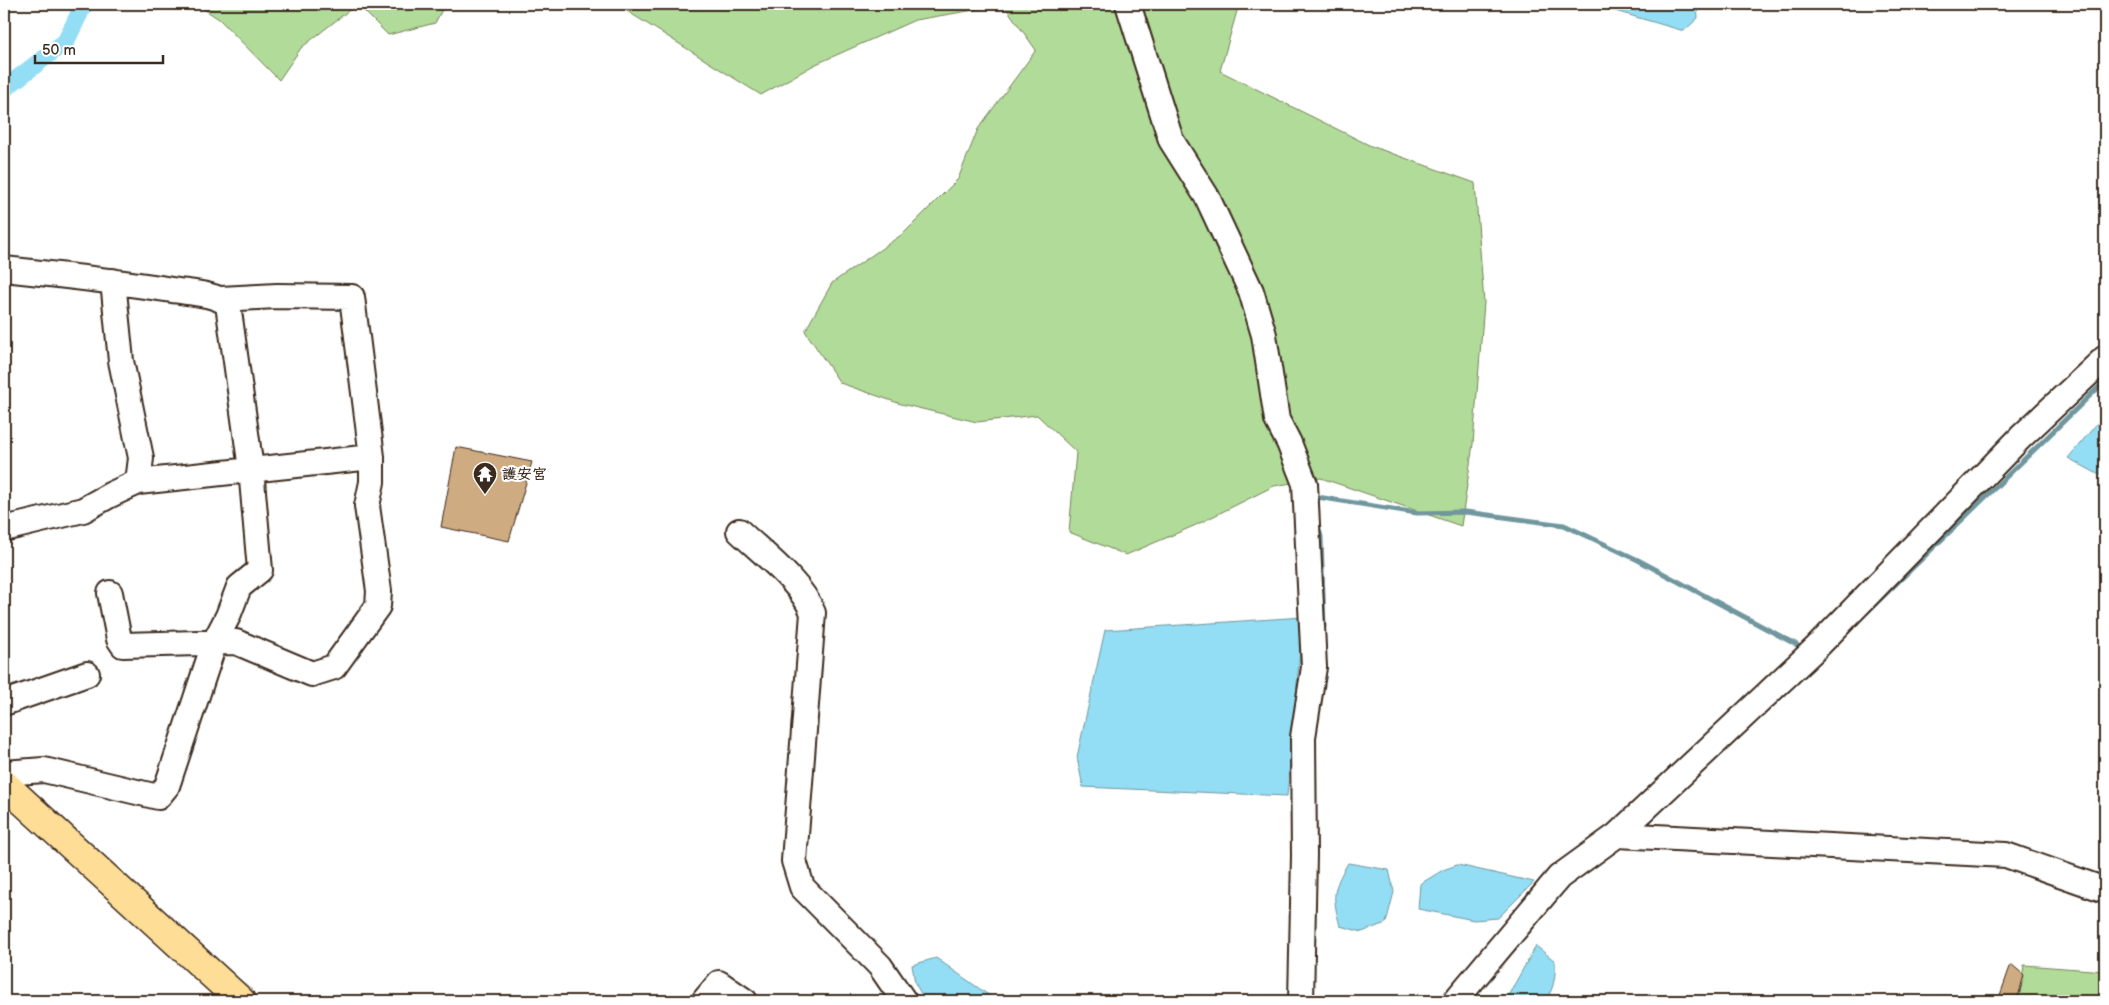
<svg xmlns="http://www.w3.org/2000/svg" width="2109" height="1005" viewBox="0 0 2109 1005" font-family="'Balsamiq Sans','LXGW WenKai TC',sans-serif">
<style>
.green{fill:#b1db98;stroke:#76825b}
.water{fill:#93def4;stroke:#70969e}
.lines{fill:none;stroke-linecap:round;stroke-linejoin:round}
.stream{stroke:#70969e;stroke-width:5}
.canal{stroke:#93def4;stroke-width:18}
.building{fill:#cfab81;stroke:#3b2a1e}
.minor-casing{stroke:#3b2a1e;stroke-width:28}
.major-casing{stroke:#3b2a1e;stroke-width:31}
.minor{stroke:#fff;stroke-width:24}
.major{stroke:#fedd96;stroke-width:28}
.labels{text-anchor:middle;stroke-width:4;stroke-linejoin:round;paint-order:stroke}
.poi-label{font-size:15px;font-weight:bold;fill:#3b2a1e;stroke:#fff;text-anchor:start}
</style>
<rect width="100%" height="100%" fill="#fff"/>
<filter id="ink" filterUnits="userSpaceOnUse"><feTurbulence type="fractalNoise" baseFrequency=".02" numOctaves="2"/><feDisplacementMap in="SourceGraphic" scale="10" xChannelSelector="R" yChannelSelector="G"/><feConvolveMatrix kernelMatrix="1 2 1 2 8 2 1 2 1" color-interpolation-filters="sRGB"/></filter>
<g filter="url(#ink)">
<path class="green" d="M 196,4 L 445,4 L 435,23 L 388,35 L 357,4 L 301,48 L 279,80 L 219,19 Z
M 604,4 L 1239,4 L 1220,71 L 1371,146 L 1475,183 L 1484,303 L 1473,444 L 1461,526 L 1321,478 L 1274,486 L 1196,525 L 1126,555 L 1069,532 L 1076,452 L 1037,415 L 977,422 L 901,404 L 840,383 L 805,331 L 832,283 L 904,233 L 958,179 L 978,129 L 1036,50 L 1004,5 L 915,20 L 814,65 L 761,95 L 622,8 Z
M 2024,965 L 2105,971 L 2105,1001 L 2019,1001 Z"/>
<path class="water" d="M 1591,4 L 1697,4 L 1698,18 L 1684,31 Z
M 2105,414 L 2105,478 L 2068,458 Z
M 1303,617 L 1287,796 L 1083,787 L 1077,757 L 1105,630 Z
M 1348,863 L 1389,870 L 1394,892 L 1386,923 L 1362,932 L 1340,926 C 1332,896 1332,890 1348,863 Z
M 1457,865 L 1458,865 L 1534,882 L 1498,918 L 1474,920 L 1418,909 L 1420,884 L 1443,870 Z
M 1536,946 L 1555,961 C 1556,976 1554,989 1545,1001 L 1505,1001 Z
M 936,958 L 997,1001 L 925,1001 L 915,983 L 912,965 Z"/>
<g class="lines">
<path class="stream" d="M 1141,4 L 1143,15
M 1311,496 L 1417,513 L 1466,512 L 1564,525 L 1638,560 L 1797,645
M 1318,526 L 1321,537 L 1324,627
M 1867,612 L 2105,381"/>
<path class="canal" d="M 4,89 L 66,41 L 84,4"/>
</g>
<path class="building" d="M 456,447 L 532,462 L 509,541 L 441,527 Z
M 2011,964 L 2024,975 L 2017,1001 L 1998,1001 Z"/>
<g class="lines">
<defs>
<path id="minor" d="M 1128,4 L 1171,140 L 1207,197 L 1251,291 L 1264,335 L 1277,420 L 1289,443 L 1305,484 L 1314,667 L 1303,737 L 1304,855 L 1301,1001
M 4,269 C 60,275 116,281 172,290 C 190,293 213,293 228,304 L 251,469 L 260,570 L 239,587 L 228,616 L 215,641 L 167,786 L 158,797 L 44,770 L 4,773
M 113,281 L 121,361 L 141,458 L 138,482
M 4,529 L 83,510 L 110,495 L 138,482 L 372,457
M 739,531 C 762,553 802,583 813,613 L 794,861 L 802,887 L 880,966 L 904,1001
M 110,593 L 119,639 L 123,645 L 236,642 L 312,674 L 334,667 L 378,606 L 379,591 L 367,506 L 372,482 L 372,457 L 352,297 L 277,296 L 221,299
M 4,703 L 87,674
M 1617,835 L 2006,855 L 2105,890
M 704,1001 L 719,983 L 745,1001
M 1455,1001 L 1559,877 L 1617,835 L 1815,649 L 2021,437 L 2105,358"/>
<path id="major" d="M 4,784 L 241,1001"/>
</defs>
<use href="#minor" class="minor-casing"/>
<use href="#major" class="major-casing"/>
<use href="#minor" class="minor"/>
<use href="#major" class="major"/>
</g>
</g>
<defs>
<symbol id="temple-pin" viewBox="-11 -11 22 30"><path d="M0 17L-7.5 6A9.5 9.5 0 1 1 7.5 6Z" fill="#3b2a1e" stroke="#fff"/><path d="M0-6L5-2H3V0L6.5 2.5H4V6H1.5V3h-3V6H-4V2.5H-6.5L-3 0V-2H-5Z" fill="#fff"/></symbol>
</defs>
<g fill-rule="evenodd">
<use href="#temple-pin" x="471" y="460" width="28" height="38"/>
</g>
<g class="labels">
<g class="poi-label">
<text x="502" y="479">護安宮</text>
</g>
</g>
<rect width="2109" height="1005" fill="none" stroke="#fff" stroke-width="20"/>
<rect x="10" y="10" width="2089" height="985" fill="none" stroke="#3b2a1e" stroke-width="2" filter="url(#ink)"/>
<path d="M35 55v8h128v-8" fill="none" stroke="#3b2a1e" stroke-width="2.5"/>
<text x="42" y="55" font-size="15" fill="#3b2a1e" stroke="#ffffff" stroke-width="4" paint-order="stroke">50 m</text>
</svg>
